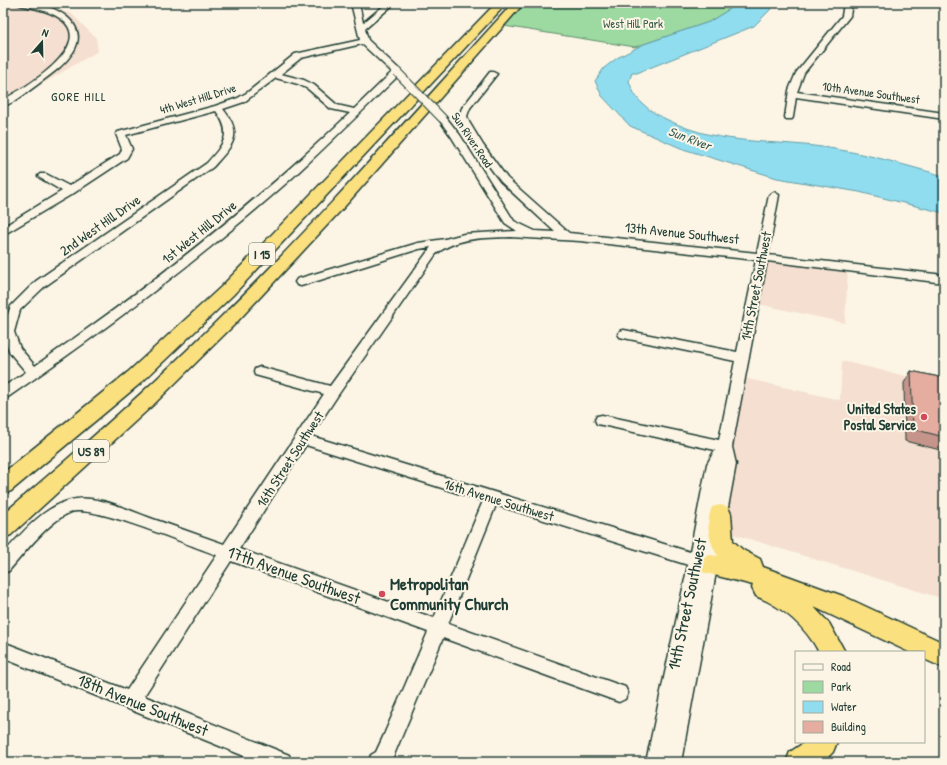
<svg xmlns="http://www.w3.org/2000/svg" width="947" height="765" viewBox="0 0 947 765" font-family="'Patrick Hand',sans-serif">
<style>
.built{fill:#f5dfd0}
.green{fill:#9ddaa2;stroke:#5e8c6b}
.water{fill:#90ddf0;stroke:#639da5}
.lines{fill:none;stroke-linecap:round;stroke-linejoin:round}
.minor-casing{stroke:#1f3d34;stroke-width:3}
.highway-casing{stroke:#1f3d34;stroke-width:3}
.minor{fill:#fcf5e5;fill-rule:evenodd}
.highway{fill:#fbe080;fill-rule:evenodd}
.minor-bridge-casing{stroke:#1f3d34;stroke-width:10;stroke-linecap:butt}
.minor-bridge{stroke:#fcf5e5;stroke-width:8}
.wall{fill:#c5948a;stroke:#1f3d34}
.building{fill:#e5aca0;stroke:#1f3d34}
.poi-dot{fill:#d1495b;stroke:#fcf5e5;stroke-width:1.5}
.labels{text-anchor:middle;stroke-width:4;stroke-linejoin:round;paint-order:stroke}
.far-park-label{font-size:12px;fill:#385c4a;stroke:#fcf5e5}
.far-street-label{font-size:12px;fill:#1f3d34;stroke:#fcf5e5}
.far-neighbourhood-label{font-size:13px;letter-spacing:1px;fill:#1f3d34;stroke:#fcf5e5}
.far-water-label{font-size:13px;font-style:italic;fill:#365d5a;stroke:#fcf5e5}
.shield{fill:#fcf5e5;stroke:#617469;stroke-width:1}
.shield-label{font-size:13px;font-weight:bold;fill:#1f3d34}
.street-label{font-size:14px;fill:#1f3d34;stroke:#fcf5e5}
.poi-label{font-size:14px;font-weight:bold;fill:#1f3d34;stroke:#fcf5e5;text-anchor:end}
.near-street-label{font-size:17px;fill:#1f3d34;stroke:#fcf5e5}
.near-poi-label{font-size:17px;font-weight:bold;fill:#1f3d34;stroke:#fcf5e5;text-anchor:start}
</style>
<rect width="100%" height="100%" fill="#fcf5e5"/>
<filter id="ink" filterUnits="userSpaceOnUse"><feTurbulence type="fractalNoise" baseFrequency=".025" numOctaves="2"/><feDisplacementMap in="SourceGraphic" scale="8" xChannelSelector="R" yChannelSelector="G"/><feConvolveMatrix kernelMatrix="1 2 1 2 8 2 1 2 1" color-interpolation-filters="sRGB"/></filter>
<g filter="url(#ink)">
<path class="built" d="M 3,3 L 38,3 L 72,14 L 96,38 L 98,51 L 3,107 Z
M 936,211 L 944,213 L 944,279 L 942,278 Z
M 761,257 L 848,267 L 845,323 L 753,303 Z
M 842,361 L 944,385 L 944,599 L 720,530 L 739,377 L 840,400 Z"/>
<path class="green" d="M 525,3 L 734,3 L 733,7 L 709,22 L 635,47 L 504,26 Z"/>
<path class="water" d="M 734,3 L 773,3 L 771,9 L 754,26 L 637,73 L 632,73 L 629,81 C 632,90 636,98 643,104 C 650,111 659,116 668,120 C 722,147 779,139 835,149 C 872,155 908,166 944,176 L 944,213 L 859,192 L 777,178 L 683,149 L 630,126 L 602,96 L 595,81 L 604,68 L 617,58 L 644,44 L 709,22 L 733,7 Z"/>
<g class="lines">
<defs>
<path id="minor" d="M 15,3 C 20,3 26,3 31,3 C 55,5 91,24 73,52 C 64,66 50,75 37,85 C 27,92 15,103 3,106 L 3,100 C 23,89 97,46 61,19 C 53,13 42,10 33,8 C 27,6 20,6 15,3 Z
M 351,3 L 359,3 L 363,23 L 387,3 L 395,3 L 365,29 L 368,40 L 400,70 L 400,74 C 364,109 328,145 291,179 C 202,258 105,330 8,397 L 3,399 L 3,387 L 26,372 L 10,353 L 3,335 L 3,328 L 11,306 L 36,281 L 207,163 C 224,144 233,134 216,111 L 126,135 L 132,149 L 127,158 L 74,193 L 3,235 L 3,227 L 62,191 L 40,178 L 38,176 L 40,174 L 46,174 L 69,186 L 120,154 L 122,149 L 116,134 L 118,132 L 215,106 L 238,98 L 248,92 L 295,54 L 360,40 ZM 362,44 L 392,72 L 354,109 L 337,105 L 314,85 L 304,80 L 281,74 L 301,58 ZM 276,78 L 298,84 L 308,89 L 331,109 L 350,113 C 252,207 146,289 35,366 L 20,348 L 14,332 L 20,310 L 44,287 L 213,167 C 233,145 244,135 223,109 L 244,102 Z
M 844,3 L 852,3 L 850,16 L 804,73 L 797,92 L 944,113 L 944,119 L 796,97 L 793,117 L 792,119 L 786,119 L 785,117 L 789,90 L 796,73 L 842,16 Z
M 939,3 L 944,3 L 944,9 L 941,9 Z
M 490,72 L 493,72 L 497,74 L 470,108 L 467,116 L 469,122 L 483,145 L 507,178 L 569,233 L 757,253 L 769,195 L 774,192 L 779,195 L 768,255 L 944,275 L 944,283 L 767,261 L 732,447 L 736,464 L 681,762 L 646,762 L 688,565 L 496,505 L 448,624 L 625,687 L 628,693 L 625,699 L 619,702 L 443,638 L 391,762 L 369,762 L 371,755 L 376,752 L 383,737 L 428,632 L 231,561 L 144,696 L 289,755 L 291,762 L 259,762 L 3,658 L 3,642 L 127,690 L 217,555 C 190,546 93,504 71,512 C 50,520 23,554 9,571 L 3,573 L 3,554 C 21,534 43,507 71,500 C 95,493 130,511 153,519 C 177,527 200,536 224,544 L 324,394 L 255,375 L 254,372 L 255,369 L 260,367 L 330,386 L 431,247 L 419,249 L 301,286 L 297,285 L 295,282 L 297,279 L 418,243 L 445,239 L 464,234 L 517,231 L 505,223 L 451,136 L 438,118 L 439,116 L 445,116 L 460,135 L 514,221 L 535,231 L 555,232 L 501,182 L 474,146 L 461,122 L 459,116 L 462,108 ZM 510,237 L 580,241 L 756,260 L 737,352 L 624,330 L 620,331 L 618,334 L 620,337 L 624,338 L 735,361 L 719,440 L 602,415 L 597,416 L 595,420 L 597,424 L 602,425 L 715,450 L 707,464 L 690,552 L 311,436 L 338,395 L 436,254 C 457,237 484,238 510,237 ZM 306,445 L 483,501 L 434,618 L 239,549 Z"/>
<path id="highway" d="M 496,3 L 507,3 L 233,295 L 142,382 L 11,491 L 3,494 L 3,473 L 128,372 L 221,287 Z
M 513,3 L 524,3 L 345,206 L 235,324 L 153,405 L 11,535 L 3,538 L 3,514 C 78,451 152,386 221,317 C 323,217 417,108 513,3 Z
M 720,505 L 728,507 L 731,514 L 733,541 L 743,550 L 760,559 L 763,567 L 843,596 L 944,643 L 944,668 L 924,659 L 924,652 L 909,652 L 814,607 L 829,623 L 845,652 L 819,652 C 805,626 783,607 756,596 L 752,588 L 753,585 L 702,572 L 698,565 L 702,558 L 710,555 L 718,556 C 709,542 705,523 712,507 Z
M 805,742 L 837,742 L 833,752 L 823,762 L 786,762 L 790,752 Z"/>
</defs>
<use href="#minor" class="minor-casing"/>
<use href="#highway" class="highway-casing"/>
<use href="#minor" class="minor"/>
<use href="#highway" class="highway"/>
<defs>
<path id="minor-bridge" d="M 397,72 L 442,118"/>
</defs>
<use href="#minor-bridge" class="minor-bridge-casing"/>
<use href="#minor-bridge" class="minor-bridge"/>
</g>
<path class="wall" d="M 911,371 L 944,378 L 944,451 L 905,441 L 904,383 Z"/>
<path class="building" d="M 911,371 L 944,378 L 944,437 L 913,429 Z"/>
</g>
<g class="poi-dot">
<circle cx="924" cy="417" r="4"/>
<circle cx="382" cy="594" r="4"/>
</g>
<g class="labels">
<g class="far-park-label">
<text x="633" y="28">West Hill Park</text>
</g>
<g class="far-street-label">
<text transform="translate(871 93) rotate(8)" y="4">10th Avenue Southwest</text>
<text transform="translate(198 99) rotate(-17)" y="4">4th West Hill Drive</text>
<text transform="translate(472 140) rotate(56)" y="4">Sun River Road</text>
</g>
<g class="far-neighbourhood-label">
<text x="79" y="101">GORE HILL</text>
</g>
<g class="far-water-label">
<text transform="translate(690 138) rotate(21)" y="5">Sun River</text>
</g>
<g class="shield">
<rect x="249" y="243" width="26" height="22" rx="3"/>
<rect x="73" y="440" width="36" height="22" rx="3"/>
</g>
<g class="shield-label">
<text x="262" y="259">I 15</text>
<text x="91" y="456">US 89</text>
</g>
<g class="street-label">
<text transform="translate(100 225) rotate(-35)" y="5">2nd West Hill Drive</text>
<text transform="translate(199 232) rotate(-39)" y="5">1st West Hill Drive</text>
<text transform="translate(682 233) rotate(6)" y="5">13th Avenue Southwest</text>
<text transform="translate(756 286) rotate(-79)" y="5">14th Street Southwest</text>
<text transform="translate(290 459) rotate(-57)" y="5">16th Street Southwest</text>
<text transform="translate(499 500) rotate(17)" y="5">16th Avenue Southwest</text>
</g>
<g class="poi-label">
<text x="916" y="414">United States<tspan x="916" dy="16">Postal Service</tspan></text>
</g>
<g class="near-street-label">
<text transform="translate(294 575) rotate(20)" y="6">17th Avenue Southwest</text>
<text transform="translate(687 604) rotate(-78)" y="6">14th Street Southwest</text>
<text transform="translate(143 705) rotate(22)" y="6">18th Avenue Southwest</text>
</g>
<g class="near-poi-label">
<text x="390" y="590">Metropolitan<tspan x="390" dy="20">Community Church</tspan></text>
</g>
</g>
<rect width="947" height="765" fill="none" stroke="#fcf5e5" stroke-width="16"/>
<rect x="8" y="8" width="931" height="749" fill="none" stroke="#1f3d34" stroke-width="1.5" filter="url(#ink)"/>
<rect x="795" y="651" width="130" height="92" fill="#fcf5e5" stroke="#a4ab9e"/>
<rect x="803" y="664" width="20" height="6" fill="#fcf5e5" stroke="#a4ab9e"/>
<text x="831" y="671" font-size="12" fill="#1f3d34">Road</text>
<rect x="803" y="681" width="20" height="12" fill="#9ddaa2" stroke="#a4ab9e"/>
<text x="831" y="691" font-size="12" fill="#1f3d34">Park</text>
<rect x="803" y="701" width="20" height="12" fill="#90ddf0" stroke="#a4ab9e"/>
<text x="831" y="711" font-size="12" fill="#1f3d34">Water</text>
<rect x="803" y="721" width="20" height="12" fill="#e5aca0" stroke="#a4ab9e"/>
<text x="831" y="731" font-size="12" fill="#1f3d34">Building</text>
<g transform="translate(42 42) rotate(20)" stroke="#fcf5e5" stroke-width="3" paint-order="stroke">
<path d="M0-3L7 15L0 10L-7 15Z" fill="#1f3d34"/>
<text y="-6" font-size="11" font-weight="bold" text-anchor="middle" fill="#1f3d34">N</text>
</g>
</svg>
